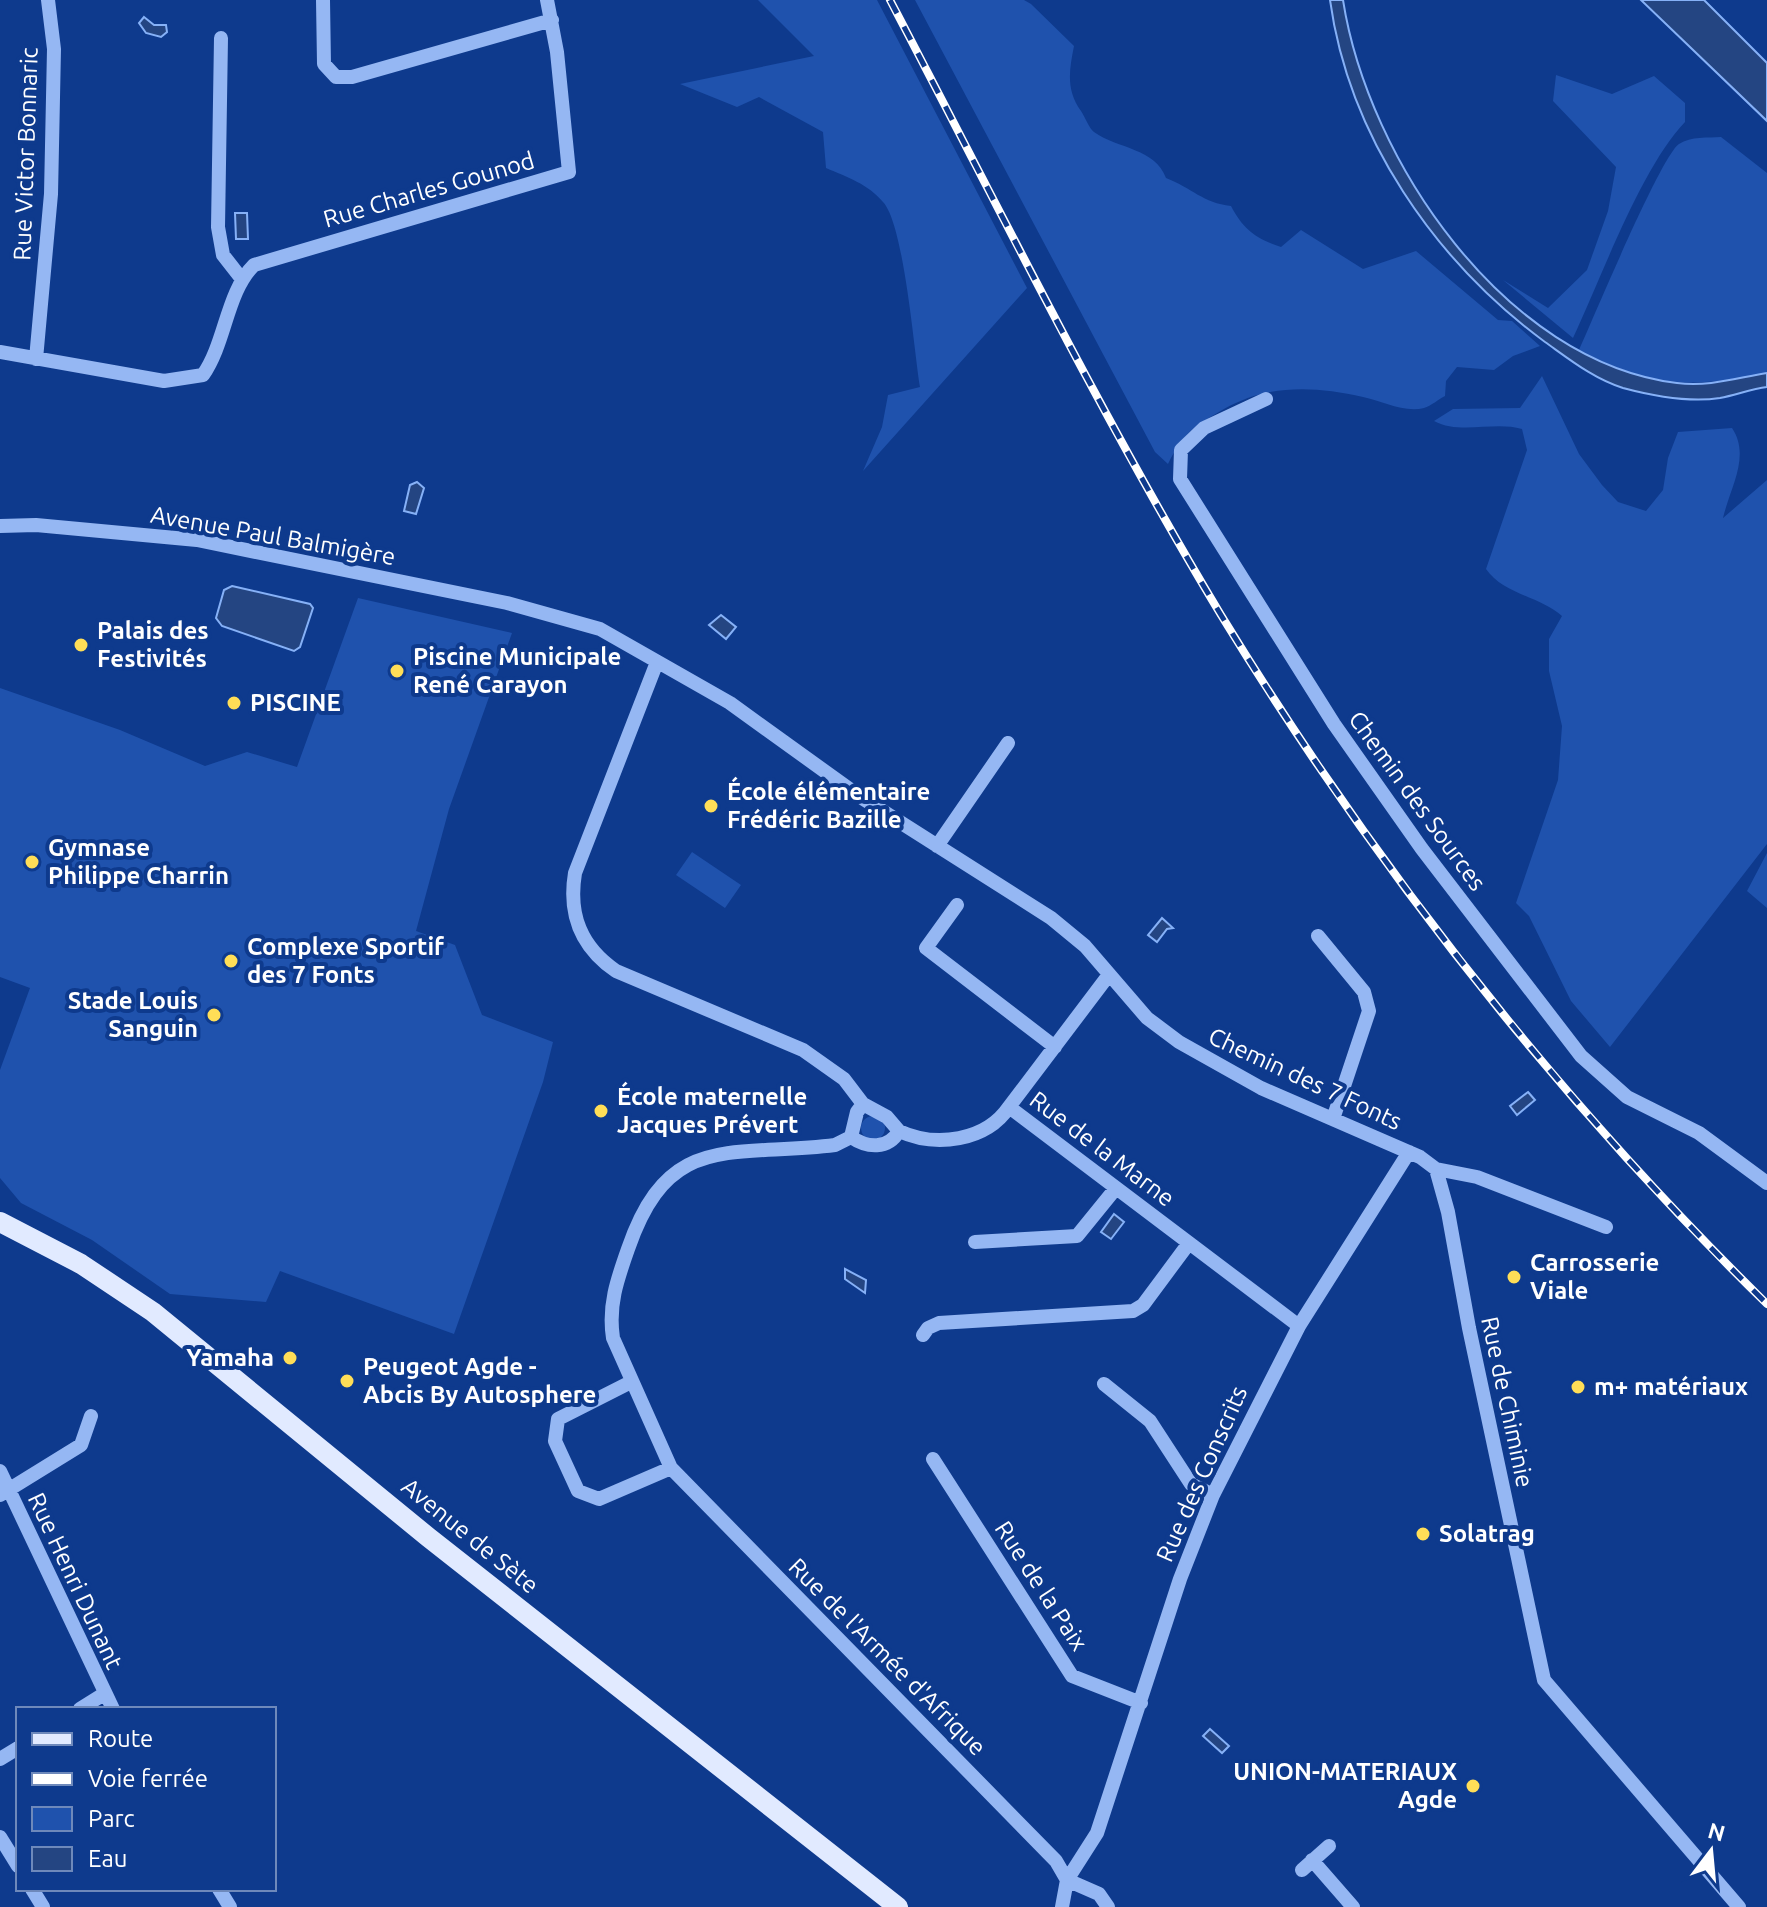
<svg xmlns="http://www.w3.org/2000/svg" width="1767" height="1907" viewBox="0 0 1767 1907" font-family="Ubuntu,sans-serif">
<style>
.green{fill:#1f52ad}
.water{fill:#244582;stroke:#86b1f7;stroke-width:2}
.lines{fill:none;stroke-linecap:round;stroke-linejoin:round}
.minor{stroke:#95b7f3;stroke-width:14}
.major{stroke:#e1eaff;stroke-width:20}
.rail-casing{stroke:#fff;stroke-width:8}
.rail{stroke:#0e3a8d;stroke-width:5;stroke-dasharray:15;stroke-linecap:butt}
.poi-dot{fill:#ffde57;stroke:#0e3a8d;stroke-width:3}
.labels{text-anchor:middle;stroke-width:8;stroke-linejoin:round;paint-order:stroke}
.street-label{font-size:24px;fill:#fff;stroke:#0e3a8d}
.poi-label{font-size:24px;font-weight:bold;fill:#fff;stroke:#0e3a8d;text-anchor:start}
</style>
<rect width="100%" height="100%" fill="#0e3a8d"/>
<path class="green" d="M 758,0 L 877,0 L 1027,288 L 863,471 L 882,427 L 888,395 L 920,387 C 914,351 904,224 883,202 C 868,184 847,177 826,168 L 823,132 L 759,97 L 737,107 L 680,84 L 814,56 Z
M 915,0 L 1024,0 L 1031,4 L 1074,46 C 1069,71 1066,90 1081,111 C 1085,117 1089,128 1094,132 C 1118,149 1155,148 1166,178 C 1192,188 1203,203 1231,206 C 1243,229 1256,239 1281,247 L 1301,230 L 1363,269 L 1416,251 L 1498,320 L 1512,321 L 1540,346 L 1513,356 L 1494,370 L 1457,367 L 1446,381 L 1445,396 C 1439,399 1431,406 1424,408 C 1404,413 1382,401 1363,397 C 1314,386 1268,384 1224,409 C 1193,427 1184,432 1168,464 L 1155,452 Z
M 1556,75 L 1612,94 L 1654,76 L 1685,103 L 1685,122 C 1641,168 1602,276 1573,338 L 1503,280 L 1548,308 L 1587,270 L 1608,211 L 1616,167 L 1553,101 Z
M 1721,137 L 1767,173 L 1767,373 C 1689,389 1651,387 1579,350 C 1593,319 1661,156 1679,144 C 1691,136 1708,138 1721,137 Z
M 1542,376 L 1579,454 L 1602,485 L 1618,502 L 1646,511 L 1663,490 L 1668,458 L 1678,432 L 1732,428 C 1751,456 1730,488 1723,518 L 1767,480 L 1767,844 L 1610,1047 L 1571,1001 L 1529,916 L 1516,903 L 1558,780 L 1562,726 L 1549,671 L 1549,639 L 1562,616 C 1539,596 1503,594 1486,569 L 1527,450 L 1522,429 C 1494,421 1460,435 1434,421 L 1453,409 L 1520,408 Z
M 358,598 L 512,633 L 449,809 L 416,931 L 455,945 L 482,1015 L 553,1042 L 543,1082 L 454,1334 L 280,1271 L 266,1302 L 170,1294 L 92,1240 L 21,1203 L 0,1178 L 0,1070 L 30,988 L 0,977 L 0,688 L 120,730 L 205,766 L 247,752 L 297,767 Z
M 692,852 L 741,885 L 725,908 L 676,875 Z
M 1767,853 L 1767,908 L 1747,891 Z
M861 1128a12 12 0 1 1 24 0a12 12 0 1 1-24 0Z"/>
<path class="water" d="M 1330,0 L 1343,0 C 1368,160 1505,362 1677,383 C 1709,387 1736,378 1767,373 L 1767,387 C 1751,389 1736,395 1720,398 C 1688,403 1653,396 1623,388 C 1594,379 1569,359 1545,342 C 1435,261 1349,137 1330,0 Z
M 1641,0 L 1704,0 L 1767,63 L 1767,121 Z
M 144,17 L 154,25 L 166,25 L 167,32 L 161,37 L 146,33 L 139,23 Z
M 235,213 L 247,213 L 248,239 L 236,239 Z
M 417,482 L 424,488 L 416,514 L 404,511 L 410,485 Z
M 232,586 L 310,604 L 313,608 L 300,647 L 294,651 L 222,626 L 216,618 L 224,590 Z
M 721,615 L 736,627 L 726,639 L 709,625 Z
M 1162,918 L 1173,928 L 1167,929 L 1157,942 L 1148,935 Z
M 1528,1092 L 1535,1100 L 1517,1115 L 1510,1106 Z
M 1114,1214 L 1124,1222 L 1111,1239 L 1101,1232 Z
M 845,1269 L 866,1280 L 865,1293 L 845,1279 Z
M 1210,1729 L 1229,1746 L 1222,1753 L 1203,1736 Z"/>
<g class="lines">
<path class="minor" d="M 323,0 L 324,64 L 336,77 L 352,77 L 552,20
M 221,38 L 218,227 L 223,255 L 241,278
M 0,352 L 164,381 L 203,375 C 226,342 226,293 254,265 L 569,172 L 557,52 L 547,0
M 36,359 L 51,194 L 54,49 L 48,0
M 1266,399 L 1204,428 L 1181,450 L 1180,479 L 1334,724 L 1422,849 L 1581,1056 L 1627,1097 L 1699,1133 L 1767,1183
M 0,526 L 36,525 L 197,540 L 507,603 L 600,629 L 730,703 L 859,796 L 1051,918 L 1085,946 L 1147,1018 L 1179,1042 L 1261,1088 L 1420,1157 L 1436,1169 L 1477,1177 L 1606,1227
M 657,662 L 575,873 C 568,915 581,947 616,971 L 803,1050 L 844,1079 L 863,1104 L 887,1117 L 899,1131 C 888,1150 867,1148 851,1137 L 857,1112 L 863,1104
M 937,846 L 1008,743
M 957,905 L 926,948 L 1055,1047
M 1318,936 L 1364,992 L 1369,1011 L 1333,1119
M 1108,976 L 1009,1107 L 1299,1326
M 899,1131 C 936,1148 986,1141 1009,1107
M 851,1137 L 835,1145 C 731,1158 669,1130 628,1249 C 617,1280 608,1306 613,1338 L 671,1468 L 1056,1861 L 1067,1880 L 1062,1907
M 1436,1169 L 1448,1212 L 1469,1328 L 1544,1680 L 1739,1907
M 975,1242 L 1077,1236 L 1116,1188
M 923,1335 L 928,1328 L 939,1323 L 1133,1311 L 1143,1305 L 1189,1243
M 631,1382 L 558,1419 L 555,1441 L 578,1491 L 599,1499 L 671,1468
M 1104,1384 L 1150,1421 L 1191,1484 L 1213,1495
M 933,1459 L 1072,1676 L 1141,1703
M 0,1471 L 113,1709
M 0,1495 L 81,1445 L 91,1416
M 80,1709 L 104,1694
M 0,1759 L 18,1748
M 0,1837 L 18,1866
M 1312,1860 L 1353,1907
M 1302,1870 L 1329,1846
M 32,1889 L 43,1907
M 219,1889 L 230,1907
M 1108,1907 L 1099,1894 L 1067,1880 L 1097,1833 L 1180,1579 L 1213,1495 L 1299,1326 L 1409,1152"/>
<path class="major" d="M 0,1222 L 81,1264 L 153,1312 L 428,1537 L 898,1907"/>
<defs>
<path id="rail" d="M 890,0 C 998,206 1101,416 1221,615 C 1374,865 1558,1099 1767,1304"/>
</defs>
<use href="#rail" class="rail-casing"/>
<use href="#rail" class="rail"/>
</g>
<g class="poi-dot">
<circle cx="81" cy="645" r="8"/>
<circle cx="397" cy="671" r="8"/>
<circle cx="234" cy="703" r="8"/>
<circle cx="711" cy="806" r="8"/>
<circle cx="32" cy="862" r="8"/>
<circle cx="231" cy="961" r="8"/>
<circle cx="214" cy="1015" r="8"/>
<circle cx="601" cy="1111" r="8"/>
<circle cx="1514" cy="1277" r="8"/>
<circle cx="290" cy="1358" r="8"/>
<circle cx="347" cy="1381" r="8"/>
<circle cx="1578" cy="1387" r="8"/>
<circle cx="1423" cy="1534" r="8"/>
<circle cx="1473" cy="1786" r="8"/>
</g>
<g class="labels">
<g class="street-label">
<text transform="translate(26 154) rotate(-88)" y="8">Rue Victor Bonnaric</text>
<text transform="translate(429 190) rotate(-16)" y="8">Rue Charles Gounod</text>
<text transform="translate(273 536) rotate(10)" y="8">Avenue Paul Balmigère</text>
<text transform="translate(1417 801) rotate(54)" y="8">Chemin des Sources</text>
<text transform="translate(1305 1079) rotate(25)" y="8">Chemin des 7 Fonts</text>
<text transform="translate(1102 1149) rotate(37)" y="8">Rue de la Marne</text>
<text transform="translate(1507 1402) rotate(78)" y="8">Rue de Chiminie</text>
<text transform="translate(1202 1474) rotate(-66)" y="8">Rue des Conscrits</text>
<text transform="translate(470 1536) rotate(39)" y="8">Avenue de Sète</text>
<text transform="translate(75 1581) rotate(65)" y="8">Rue Henri Dunant</text>
<text transform="translate(1041 1586) rotate(57)" y="8">Rue de la Paix</text>
<text transform="translate(887 1657) rotate(45)" y="8">Rue de l'Armée d'Afrique</text>
</g>
<g class="poi-label">
<text x="97" y="639">Palais des<tspan x="97" dy="28">Festivités</tspan></text>
<text x="413" y="665">Piscine Municipale<tspan x="413" dy="28">René Carayon</tspan></text>
<text x="250" y="711">PISCINE</text>
<text x="727" y="800">École élémentaire<tspan x="727" dy="28">Frédéric Bazille</tspan></text>
<text x="48" y="856">Gymnase<tspan x="48" dy="28">Philippe Charrin</tspan></text>
<text x="247" y="955">Complexe Sportif<tspan x="247" dy="28">des 7 Fonts</tspan></text>
<text x="198" y="1009" text-anchor="end">Stade Louis<tspan x="198" dy="28">Sanguin</tspan></text>
<text x="617" y="1105">École maternelle<tspan x="617" dy="28">Jacques Prévert</tspan></text>
<text x="1530" y="1271">Carrosserie<tspan x="1530" dy="28">Viale</tspan></text>
<text x="274" y="1366" text-anchor="end">Yamaha</text>
<text x="363" y="1375">Peugeot Agde -<tspan x="363" dy="28">Abcis By Autosphere</tspan></text>
<text x="1594" y="1395">m+ matériaux</text>
<text x="1439" y="1542">Solatrag</text>
<text x="1457" y="1780" text-anchor="end">UNION-MATERIAUX<tspan x="1457" dy="28">Agde</tspan></text>
</g>
</g>
<rect x="16" y="1707" width="260" height="184" fill="#0e3a8d" stroke="#6e89bb" stroke-width="2"/>
<rect x="32" y="1733" width="40" height="12" fill="#e1eaff" stroke="#6e89bb" stroke-width="2"/>
<text x="88" y="1747" font-size="24" fill="#ffffff">Route</text>
<rect x="32" y="1773" width="40" height="12" fill="#ffffff" stroke="#6e89bb" stroke-width="2"/>
<text x="88" y="1787" font-size="24" fill="#ffffff">Voie ferrée</text>
<rect x="32" y="1807" width="40" height="24" fill="#1f52ad" stroke="#6e89bb" stroke-width="2"/>
<text x="88" y="1827" font-size="24" fill="#ffffff">Parc</text>
<rect x="32" y="1847" width="40" height="24" fill="#244582" stroke="#6e89bb" stroke-width="2"/>
<text x="88" y="1867" font-size="24" fill="#ffffff">Eau</text>
<g transform="translate(1711 1851) rotate(16)" stroke="#0e3a8d" stroke-width="6" paint-order="stroke">
<path d="M0-6L14 30L0 20L-14 30Z" fill="#ffffff"/>
<text y="-12" font-size="22" font-weight="bold" text-anchor="middle" fill="#ffffff">N</text>
</g>
</svg>
